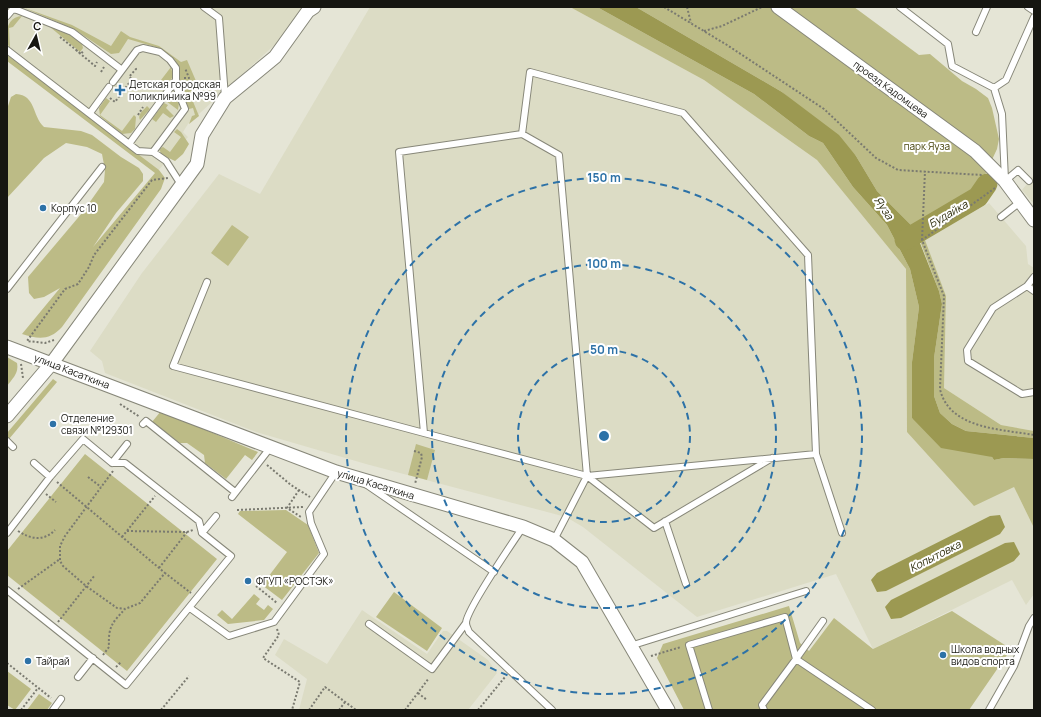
<svg xmlns="http://www.w3.org/2000/svg" width="1041" height="717" viewBox="0 0 1041 717" font-family="Manrope,sans-serif">
<style>
.built{fill:#dcdcc5}
.green{fill:#bcbb86}
.water{fill:#9c9952}
.lines{fill:none;stroke-linecap:round;stroke-linejoin:round}
.river{stroke:#9c9952;stroke-width:21}
.service-casing{stroke:#878779;stroke-width:8}
.minor-casing{stroke:#878779;stroke-width:15}
.path{stroke:#7a7a70;stroke-width:2;stroke-dasharray:2 2;stroke-linecap:butt}
.service{stroke:#fff;stroke-width:6}
.minor{stroke:#fff;stroke-width:13}
.ring{fill:none;stroke:#2d72a7;stroke-width:2;stroke-dasharray:7 5}
.poi-dot{fill:#2d72a7;stroke:#fff;stroke-width:1.5}
.labels{text-anchor:middle;stroke-width:4;stroke-linejoin:round;paint-order:stroke}
.poi-label{font-size:10px;fill:#161611;stroke:#fff;text-anchor:start}
.street-label{font-size:10px;fill:#161611;stroke:#fff}
.park-label{font-size:10px;fill:#47440b;stroke:#fff}
.water-label{font-size:11px;font-style:italic;fill:#2f2e0d;stroke:#fff}
.centre{fill:#2d72a7;stroke:#fff;stroke-width:2}
.ring-label{font-size:12px;text-anchor:middle;font-weight:bold;fill:#2d72a7;stroke:#fff;stroke-width:4;stroke-linejoin:round;paint-order:stroke}
</style>
<rect width="100%" height="100%" fill="#e5e5d6"/>
<path class="built" d="M 7,7 L 316,7 L 188,124 L 183,132 L 188,137 L 156,173 L 7,61 Z
M 370,7 L 570,7 L 704,80 L 817,160 L 906,269 L 907,432 L 1014,487 L 1034,528 L 1034,594 L 1026,605 L 1012,580 L 873,649 L 836,574 L 697,617 L 583,527 L 566,517 L 366,464 L 256,432 L 105,373 L 102,361 L 90,351 L 142,273 L 219,174 L 260,194 Z
M 1034,175 L 1034,204 L 1022,190 Z
M 989,203 L 1026,246 L 1028,264 L 1034,268 L 1034,431 L 1001,425 L 944,388 L 946,296 L 925,240 Z
M 362,610 L 427,654 L 443,631 L 447,631 L 488,660 L 497,673 L 468,710 L 299,710 L 307,679 L 275,655 L 284,639 L 327,664 Z"/>
<path class="green" d="M 22,7 L 72,25 L 111,46 L 121,31 L 130,37 L 159,46 L 181,62 L 187,60 L 199,88 L 189,92 L 199,116 L 189,124 L 192,116 L 195,115 L 193,108 L 189,109 L 180,86 L 180,68 L 175,60 L 159,48 L 128,39 L 119,53 L 111,54 L 74,29 Z
M 570,7 L 597,7 L 754,94 L 809,136 L 823,143 L 853,187 L 887,225 L 910,269 L 919,307 L 912,362 L 912,418 L 992,457 L 994,460 L 1004,458 L 1034,459 L 1034,528 L 1014,487 L 974,506 L 907,432 L 906,269 L 817,160 L 704,80 Z
M 636,7 L 854,7 L 915,52 L 919,55 L 930,54 L 962,81 L 976,89 L 988,98 L 992,108 L 999,139 L 997,149 L 976,194 L 914,228 L 877,191 L 856,156 L 782,92 Z
M 22,16 L 13,27 L 9,28 L 10,48 C 2,37 7,16 22,16 Z
M 50,27 L 70,35 L 82,44 L 83,48 L 80,52 Z
M 7,55 L 159,170 L 165,178 L 161,189 L 62,327 C 49,341 38,339 22,334 L 60,288 L 44,297 L 34,299 L 29,293 L 28,277 L 82,213 L 104,182 L 105,170 L 102,154 L 87,147 L 66,143 L 44,158 L 7,198 L 7,109 L 11,97 L 16,94 C 36,95 32,116 44,127 L 81,131 L 92,135 L 121,157 L 139,168 L 143,174 L 143,181 L 116,213 L 93,247 L 155,173 L 7,61 Z
M 171,67 L 173,76 L 168,85 L 161,80 Z
M 106,98 L 110,101 L 100,115 L 122,131 L 134,115 L 136,117 L 135,129 L 131,133 L 122,134 L 100,116 L 99,108 Z
M 173,99 L 179,103 L 178,110 L 166,101 Z
M 164,103 L 168,105 L 166,108 L 174,116 L 170,118 L 163,113 L 156,122 L 152,119 Z
M 147,106 L 150,109 L 140,120 C 137,114 144,110 147,106 Z
M 177,129 L 181,132 L 189,144 L 183,154 L 175,161 L 162,155 L 159,149 L 163,147 L 170,152 L 181,137 L 174,132 Z
M 232,225 L 249,237 L 228,266 L 211,253 Z
M 925,240 L 946,296 L 944,388 L 1001,425 L 1034,431 L 1034,438 L 966,431 L 952,424 L 940,413 L 934,396 L 934,358 L 942,304 L 939,291 L 920,241 Z
M 7,357 L 17,363 C 19,373 13,378 7,386 Z
M 53,379 L 57,382 L 9,439 L 7,437 L 7,433 Z
M 161,411 L 258,452 L 252,460 L 245,455 L 226,479 L 205,463 L 204,455 L 187,443 L 180,443 L 152,422 Z
M 416,444 L 435,450 L 427,480 L 408,475 Z
M 85,454 L 217,559 L 127,671 L 7,575 L 7,551 Z
M 286,510 L 308,525 L 319,553 L 282,600 L 262,585 L 287,552 L 238,514 L 240,511 Z
M 394,592 L 442,628 L 427,651 L 376,617 Z
M 254,594 L 260,599 L 256,604 L 264,610 L 268,605 L 273,609 L 264,620 L 228,624 L 217,615 L 222,610 L 232,619 Z
M 789,606 L 800,643 L 809,651 L 834,618 L 873,649 L 952,611 L 1011,649 L 969,710 L 684,710 L 657,658 L 663,644 Z
M 7,671 L 31,689 L 15,710 L 7,705 Z
M 39,694 L 52,703 L 47,710 L 27,710 Z"/>
<path class="water" d="M 597,7 L 636,7 L 782,92 L 839,135 L 856,156 L 877,191 L 914,228 L 939,291 L 942,304 L 934,358 L 934,396 L 940,413 L 952,424 L 966,431 L 1034,438 L 1034,459 L 1004,458 L 994,460 L 992,457 L 941,448 L 912,418 L 912,362 L 919,307 L 910,269 L 887,225 L 853,187 L 823,143 L 809,136 L 754,94 Z
M 1000,515 L 1005,527 L 1000,534 L 886,591 L 877,592 L 871,580 L 877,573 L 990,516 Z
M 1014,542 L 1020,554 L 1014,561 L 901,618 L 891,619 L 885,607 L 891,600 L 1005,543 Z"/>
<g class="lines">
<path class="river" d="M 905,240 L 978,197 L 987,184"/>
<defs>
<path id="service" d="M 204,7 L 219,18 L 225,97
M 900,7 L 948,44 L 952,66 L 994,88 L 1002,114 L 1005,180
M 1028,7 L 1034,11
M 7,16 L 13,9 L 17,10 L 72,32 L 122,70 L 137,50 L 143,48 L 160,52 L 170,60 L 176,68 L 176,86 L 185,109 L 153,152
M 976,32 L 987,7
M 7,50 L 138,151 L 153,152 L 166,161 L 182,186
M 113,82 L 122,70
M 994,88 L 1006,80 L 1034,17
M 90,113 L 109,87
M 522,134 L 530,72 L 683,113 L 808,255 L 816,454 L 587,476 L 654,528 L 772,458
M 129,144 L 176,80
M 1005,181 L 1018,170 L 1029,181
M 1001,217 L 1020,202
M 1034,277 L 1027,286 L 993,308 L 967,350 L 968,361 L 1022,394 L 1034,392
M 207,282 L 173,366 L 424,433
M 1027,286 L 1034,291
M 7,289 L 102,167
M 143,424 L 146,421 L 235,492
M 7,441 L 13,447
M 816,454 L 842,533
M 34,463 L 50,477
M 112,463 L 127,444
M 367,485 L 494,572
M 232,497 L 270,448
M 665,521 L 686,584
M 523,527 C 513,542 466,610 466,623 C 466,626 468,629 469,632 L 552,710
M 7,533 L 50,477 L 83,439 L 112,463 L 125,463 L 199,521 L 202,533 L 231,556 L 126,685 L 7,590
M 202,533 L 216,516
M 554,540 L 587,476 L 559,155 L 522,134 L 399,152 L 424,433 L 587,476
M 190,608 L 229,636 L 274,622 L 324,554 L 311,523 L 309,512 L 336,472
M 369,624 L 432,669 L 466,623
M 630,646 L 806,591
M 78,677 L 93,658
M 53,710 L 61,699
M 709,710 L 689,645 L 785,617 L 796,659 L 823,621
M 764,710 L 762,705 L 796,659 L 872,710
M 989,710 L 1014,666 L 1029,626 L 1034,618"/>
<path id="minor" d="M 778,7 L 975,151 L 1005,181 L 1034,220
M 7,347 L 336,472 L 523,527 L 554,540 L 582,562 L 668,710
M 7,416 L 52,363 L 197,164 L 202,135 L 225,98 L 275,57 L 308,11 L 314,7"/>
</defs>
<use href="#service" class="service-casing"/>
<use href="#minor" class="minor-casing"/>
<path class="path" d="M 664,7 L 727,45 L 824,109 L 876,158 L 898,170 L 982,175
M 687,7 L 691,23
M 704,31 L 722,26 L 762,7
M 60,37 L 81,54 L 84,50
M 76,50 L 95,66 L 97,62
M 101,72 L 104,67
M 184,78 L 189,78 L 185,68
M 157,81 L 162,85
M 110,98 L 115,102 L 132,79 L 129,77 L 136,69 L 134,67
M 138,115 L 143,107
M 995,188 L 922,240 L 944,296 L 940,389 C 949,429 1001,429 1034,435
M 922,240 L 925,171
M 54,340 L 45,343 L 27,341 L 65,289 L 78,284 L 89,267 L 94,255 L 152,180 L 168,178
M 21,364 L 23,378
M 120,404 L 140,417
M 414,451 L 421,453 L 422,457 L 415,484
M 267,465 L 291,485 L 310,497
M 113,471 L 65,536 L 60,546 L 60,561 L 63,566 L 86,586 L 117,608 L 125,609 L 140,603 L 165,573 L 191,593
M 88,477 L 101,487
M 57,482 L 165,573
M 299,490 L 287,508 L 301,517
M 46,494 L 56,502
M 237,510 L 303,507
M 18,531 C 31,539 43,542 55,530
M 127,531 L 187,532 L 193,530
M 122,537 L 155,496
M 159,568 L 187,532
M 256,586 L 277,603
M 18,589 L 60,559
M 58,622 L 95,575
M 277,629 L 279,635 L 263,658 L 300,682 L 292,710
M 103,655 L 109,647 C 108,627 112,623 125,609
M 651,656 L 681,647
M 7,663 L 51,698
M 116,667 L 121,662
M 418,693 L 427,700
M 21,710 L 38,688
M 161,710 L 189,676
M 309,710 L 325,687 L 356,710
M 339,710 L 345,702
M 405,710 L 429,678
M 478,710 L 505,677"/>
<use href="#service" class="service"/>
<use href="#minor" class="minor"/>
</g>
<g class="ring">
<circle cx="604" cy="436" r="86"/>
<circle cx="604" cy="436" r="172"/>
<circle cx="604" cy="436" r="258"/>
</g>
<g class="poi-dot">
<path d="M118 84h4v4h4v4h-4v4h-4v-4h-4v-4h4z"/>
<circle cx="43" cy="208" r="4"/>
<circle cx="53" cy="424" r="4"/>
<circle cx="248" cy="581" r="4"/>
<circle cx="943" cy="655" r="4"/>
<circle cx="28" cy="661" r="4"/>
</g>
<g class="labels">
<g class="poi-label">
<text x="129" y="88">Детская городская<tspan x="129" dy="12">поликлиника №99</tspan></text>
<text x="51" y="212">Корпус 10</text>
<text x="61" y="422">Отделение<tspan x="61" dy="12">связи №129301</tspan></text>
<text x="256" y="585">ФГУП «РОСТЭК»</text>
<text x="951" y="653">Школа водных<tspan x="951" dy="12">видов спорта</tspan></text>
<text x="36" y="665">Тайрай</text>
</g>
<g class="street-label">
<text transform="translate(891 89) rotate(36)" y="4">проезд Кадомцева</text>
<text transform="translate(72 371) rotate(21)" y="4">улица Касаткина</text>
<text transform="translate(376 484) rotate(17)" y="4">улица Касаткина</text>
</g>
<g class="park-label">
<text x="927" y="150">парк Яуза</text>
</g>
<g class="water-label">
<text transform="translate(884 208) rotate(56)" y="4">Яуза</text>
<text transform="translate(948 214) rotate(-30)" y="4">Будайка</text>
<text transform="translate(935 556) rotate(-27)" y="4">Копытовка</text>
</g>
</g>
<circle cx="604" cy="436" r="6" class="centre"/>
<g class="ring-label">
<text x="604" y="182">150 m</text>
<text x="604" y="268">100 m</text>
<text x="604" y="354">50 m</text>
</g>
<rect width="1041" height="717" fill="none" stroke="#161611" stroke-width="16"/>
<g transform="translate(36 36) rotate(8)" stroke="#ffffff" stroke-width="3" paint-order="stroke">
<path d="M0-3L7 15L0 10L-7 15Z" fill="#161611"/>
<text y="-6" font-size="11" font-weight="bold" text-anchor="middle" fill="#161611">С</text>
</g>
</svg>
